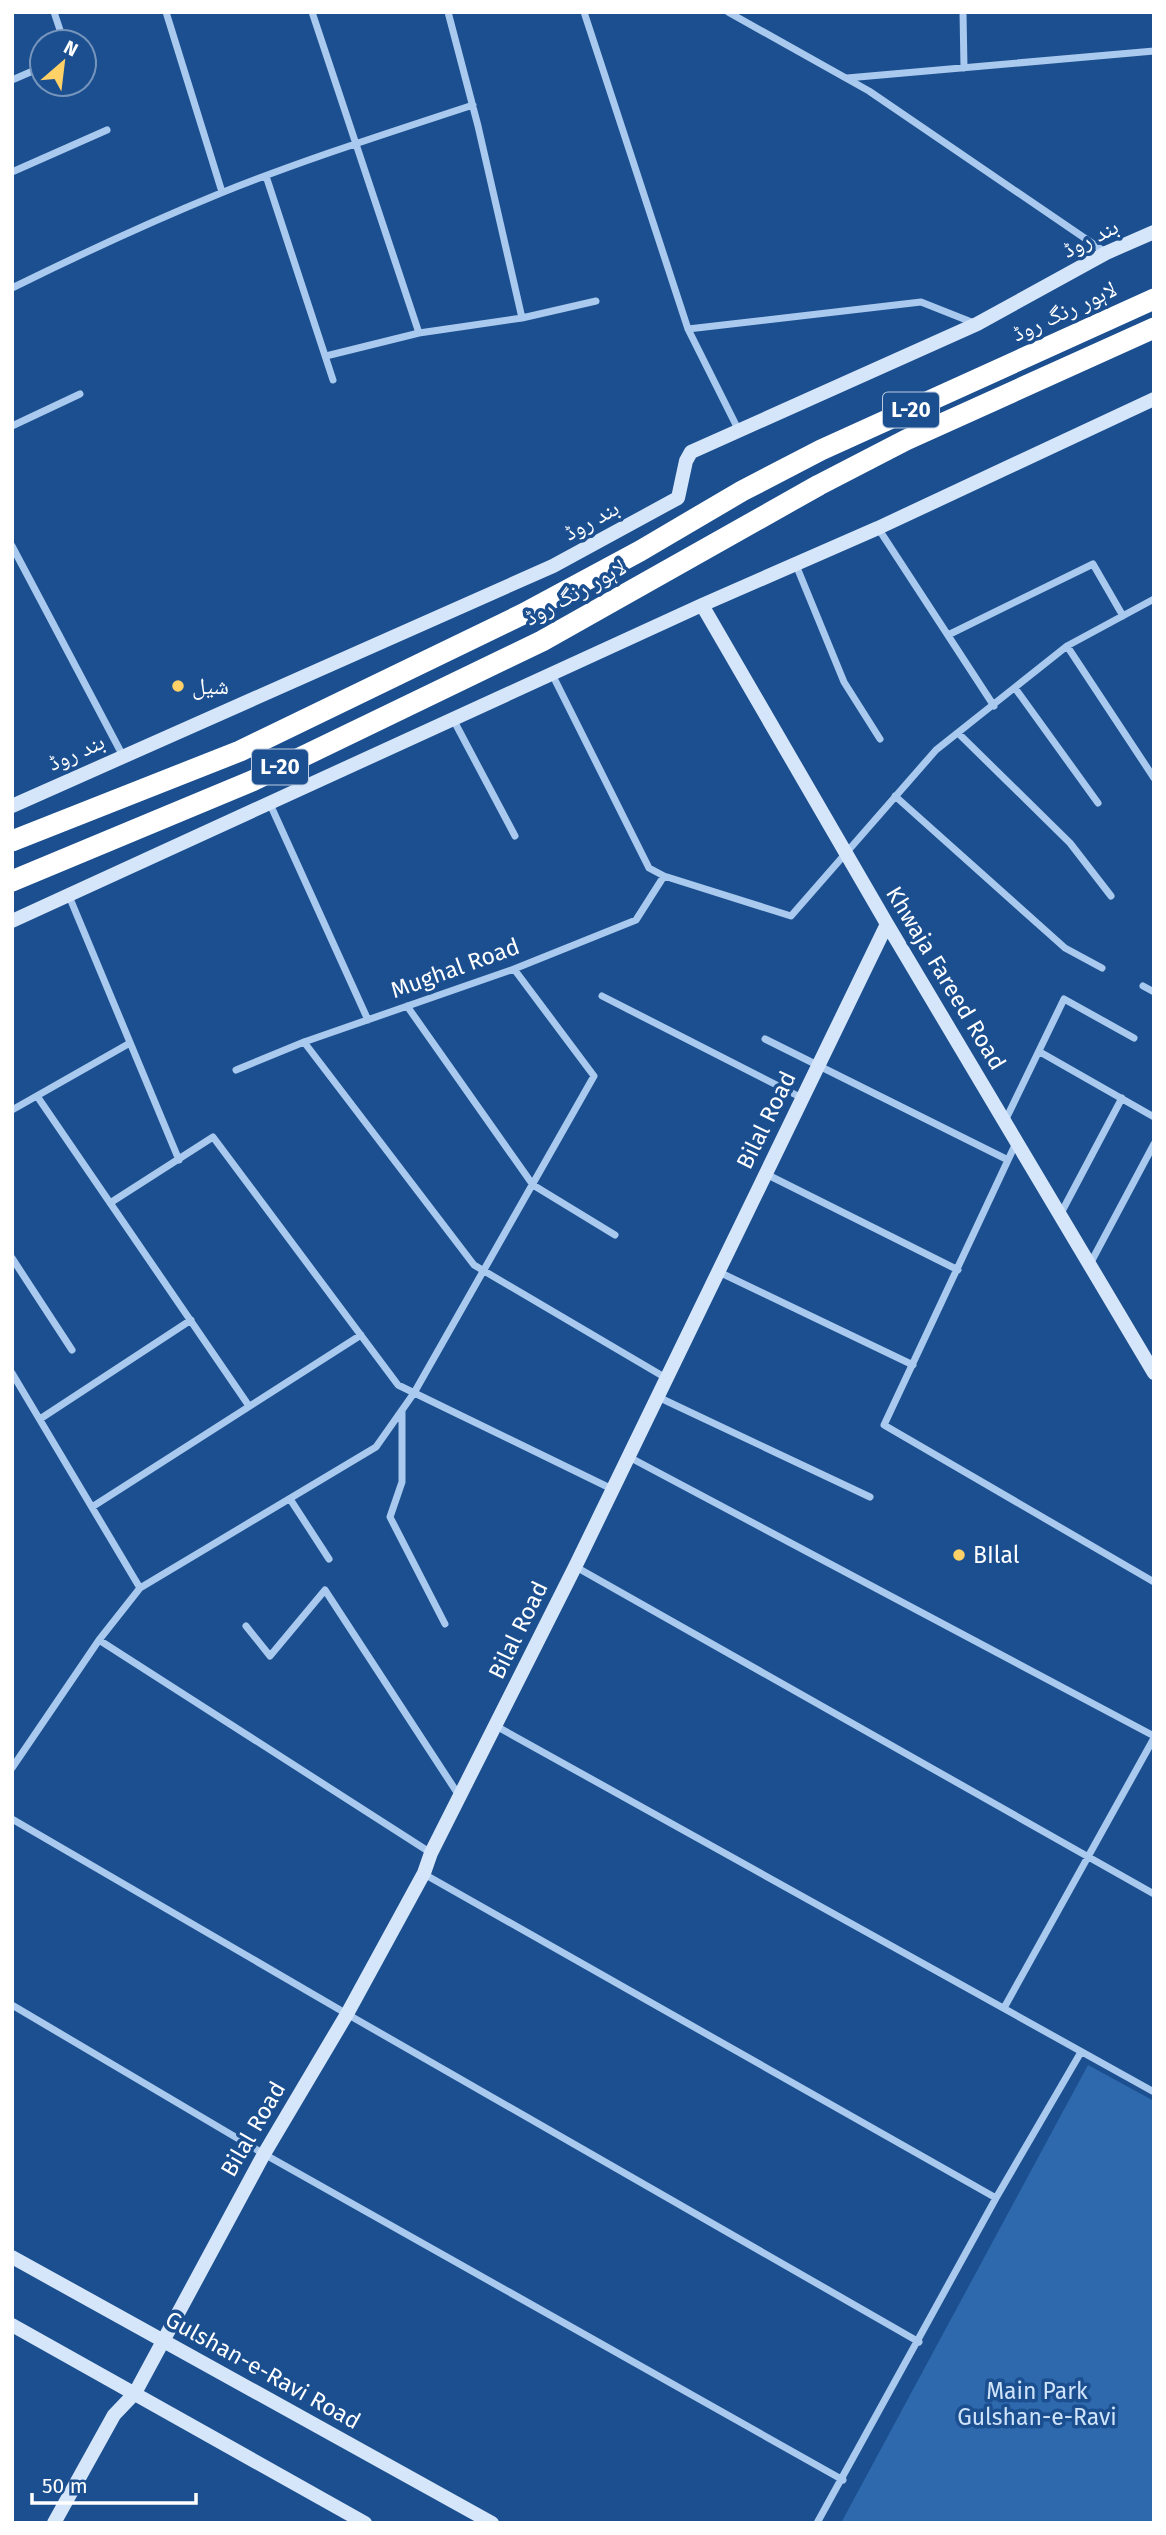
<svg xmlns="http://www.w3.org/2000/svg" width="1166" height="2535" viewBox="0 0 1166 2535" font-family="'Fira Sans','Noto Naskh Arabic',sans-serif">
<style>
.green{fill:#2e69ad}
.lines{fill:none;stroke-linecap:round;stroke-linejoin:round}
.street{stroke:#a9c9ee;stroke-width:7}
.secondary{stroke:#d6e6fa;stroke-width:14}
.highway{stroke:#fff;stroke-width:21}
.poi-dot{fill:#ffd166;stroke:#1b4f8f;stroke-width:2.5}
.labels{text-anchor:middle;stroke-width:7;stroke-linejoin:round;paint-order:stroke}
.shield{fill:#1b4f8f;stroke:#bbcadd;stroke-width:2}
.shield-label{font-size:21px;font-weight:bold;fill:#fff}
.street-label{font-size:23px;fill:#fff;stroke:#1b4f8f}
.poi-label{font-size:23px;fill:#fff;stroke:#1b4f8f;text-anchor:start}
.park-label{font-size:23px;fill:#cfe3fa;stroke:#1b4f8f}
</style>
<rect width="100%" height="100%" fill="#1b4f8f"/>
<path class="green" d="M 1088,2065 L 1154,2101 L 1154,2523 L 841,2523 Z"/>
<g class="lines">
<path class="street" d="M 54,12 L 64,42
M 166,12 L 222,192
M 312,12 L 419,333 L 522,318
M 448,12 L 478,126 L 522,318 L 596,301
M 584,12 L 688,329 L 921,302 L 974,323
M 728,12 L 869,91 L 1105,252
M 963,12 L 964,68
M 847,78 L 1154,51
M 12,80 L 42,67
M 12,172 L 107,130
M 266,176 L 333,380
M 12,288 C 81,254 150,222 221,193 C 303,160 388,133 473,105
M 688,329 L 739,431
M 326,356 L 419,333
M 12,426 L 80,394
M 878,528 L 994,706
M 12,546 L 123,756
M 796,565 L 844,682 L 880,739
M 948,635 L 1093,564 L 1123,616
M 1067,646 L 1154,778
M 552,674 L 649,868 L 664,876 L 791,916 L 936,750 L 1067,646 L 1154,599
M 1015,688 L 1098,803
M 453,719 L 515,836
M 958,733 L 1070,843 L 1111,896
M 895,796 L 1065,948 L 1102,968
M 270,804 L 368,1020
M 69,896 L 179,1160
M 1143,986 L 1154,992
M 602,996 L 802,1098
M 407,1006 L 533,1185 L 615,1235
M 765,1039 L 1008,1160
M 304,1042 L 474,1265 L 666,1378
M 1040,1052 L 1154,1117
M 236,1070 L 304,1042 L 514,969 L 636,920 L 664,876
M 37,1096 L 249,1406
M 12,1110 L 130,1043
M 1005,1121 L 1064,999 L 1134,1038
M 1016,1143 L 884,1425 L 1154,1582
M 766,1174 L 958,1270
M 110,1203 L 213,1137 L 398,1385 L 612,1489
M 1060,1215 L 1122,1098
M 12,1258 L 72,1350
M 1090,1264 L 1154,1144
M 719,1272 L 913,1365
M 12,1373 L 140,1588
M 658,1397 L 870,1497
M 402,1411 L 402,1482 L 390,1517 L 445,1624
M 40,1419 L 191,1320
M 629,1457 L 1154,1736
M 290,1499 L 329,1559
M 92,1507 L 361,1335
M 576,1567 L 1154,1894
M 246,1626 L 270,1656 L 325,1590 L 460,1797
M 99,1640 L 431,1853
M 496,1726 L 1154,2092
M 12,1768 L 99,1640 L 140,1588 L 376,1447 L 414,1393 L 594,1076 L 514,969
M 12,1819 L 347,2014 L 919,2342
M 424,1874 L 996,2198
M 12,2005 L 264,2154 L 843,2480
M 1004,2008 L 1154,1738
M 817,2523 L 996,2198 L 1081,2052"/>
<path class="secondary" d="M 702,605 L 887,924 L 1154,1373
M 12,806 L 553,566 L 678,498 L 686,461 L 691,452 L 977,324 L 1106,253 L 1154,232
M 12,921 L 702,605 L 878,528 L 1154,399
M 12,2257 L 492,2523
M 12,2325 L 365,2523
M 54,2523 L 114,2415 L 135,2393 L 264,2154 L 347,2014 L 424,1873 L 431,1853 L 575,1567 L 887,924"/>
<path class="highway" d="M 12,841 L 240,751 L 523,614 L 640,551 L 742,491 L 821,450 L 1154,299
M 12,881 L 252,781 L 542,641 L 819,485 L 906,440 L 1154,328"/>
</g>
<g class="poi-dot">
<circle cx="178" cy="686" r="7"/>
<circle cx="959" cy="1555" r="7"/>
</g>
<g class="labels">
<g class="shield">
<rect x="883" y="392.5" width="56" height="35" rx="5"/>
<rect x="252" y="749.5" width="56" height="35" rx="5"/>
</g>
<g class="shield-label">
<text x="911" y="417">L-20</text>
<text x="280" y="774">L-20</text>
</g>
<g class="street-label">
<text transform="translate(1090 238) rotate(-27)" y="8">بند روڈ</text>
<text transform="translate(1064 311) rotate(-25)" y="8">لاہور رنگ روڈ</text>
<text transform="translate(591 520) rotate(-29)" y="8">بند روڈ</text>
<text transform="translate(575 592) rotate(-29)" y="8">لاہور رنگ روڈ</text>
<text transform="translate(76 752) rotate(-24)" y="8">بند روڈ</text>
<text transform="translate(455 968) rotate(-20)" y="8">Mughal Road</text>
<text transform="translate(946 978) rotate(59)" y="8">Khwaja Fareed Road</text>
<text transform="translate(766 1120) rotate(-64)" y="8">Bilal Road</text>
<text transform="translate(518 1630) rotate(-64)" y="8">Bilal Road</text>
<text transform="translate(253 2129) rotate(-60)" y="8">Bilal Road</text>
<text transform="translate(263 2370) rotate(29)" y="8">Gulshan-e-Ravi Road</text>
</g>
<g class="poi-label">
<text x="192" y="694">شیل</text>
<text x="973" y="1563">BIlal</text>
</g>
<g class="park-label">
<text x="1037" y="2399">Main Park<tspan x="1037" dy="26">Gulshan-e-Ravi</tspan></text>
</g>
</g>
<rect width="1166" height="2535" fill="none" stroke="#ffffff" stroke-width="28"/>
<g transform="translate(63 63) rotate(28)"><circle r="33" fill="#1b4f8f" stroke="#7695bc" stroke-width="2"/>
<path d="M0-5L12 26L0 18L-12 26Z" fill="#ffd166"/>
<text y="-10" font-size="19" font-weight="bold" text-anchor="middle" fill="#ffffff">N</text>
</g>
<path d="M32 2493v10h164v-10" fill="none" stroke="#ffffff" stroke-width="3.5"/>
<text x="42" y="2493" font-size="21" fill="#ffffff" stroke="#1b4f8f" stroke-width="5" paint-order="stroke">50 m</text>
</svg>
